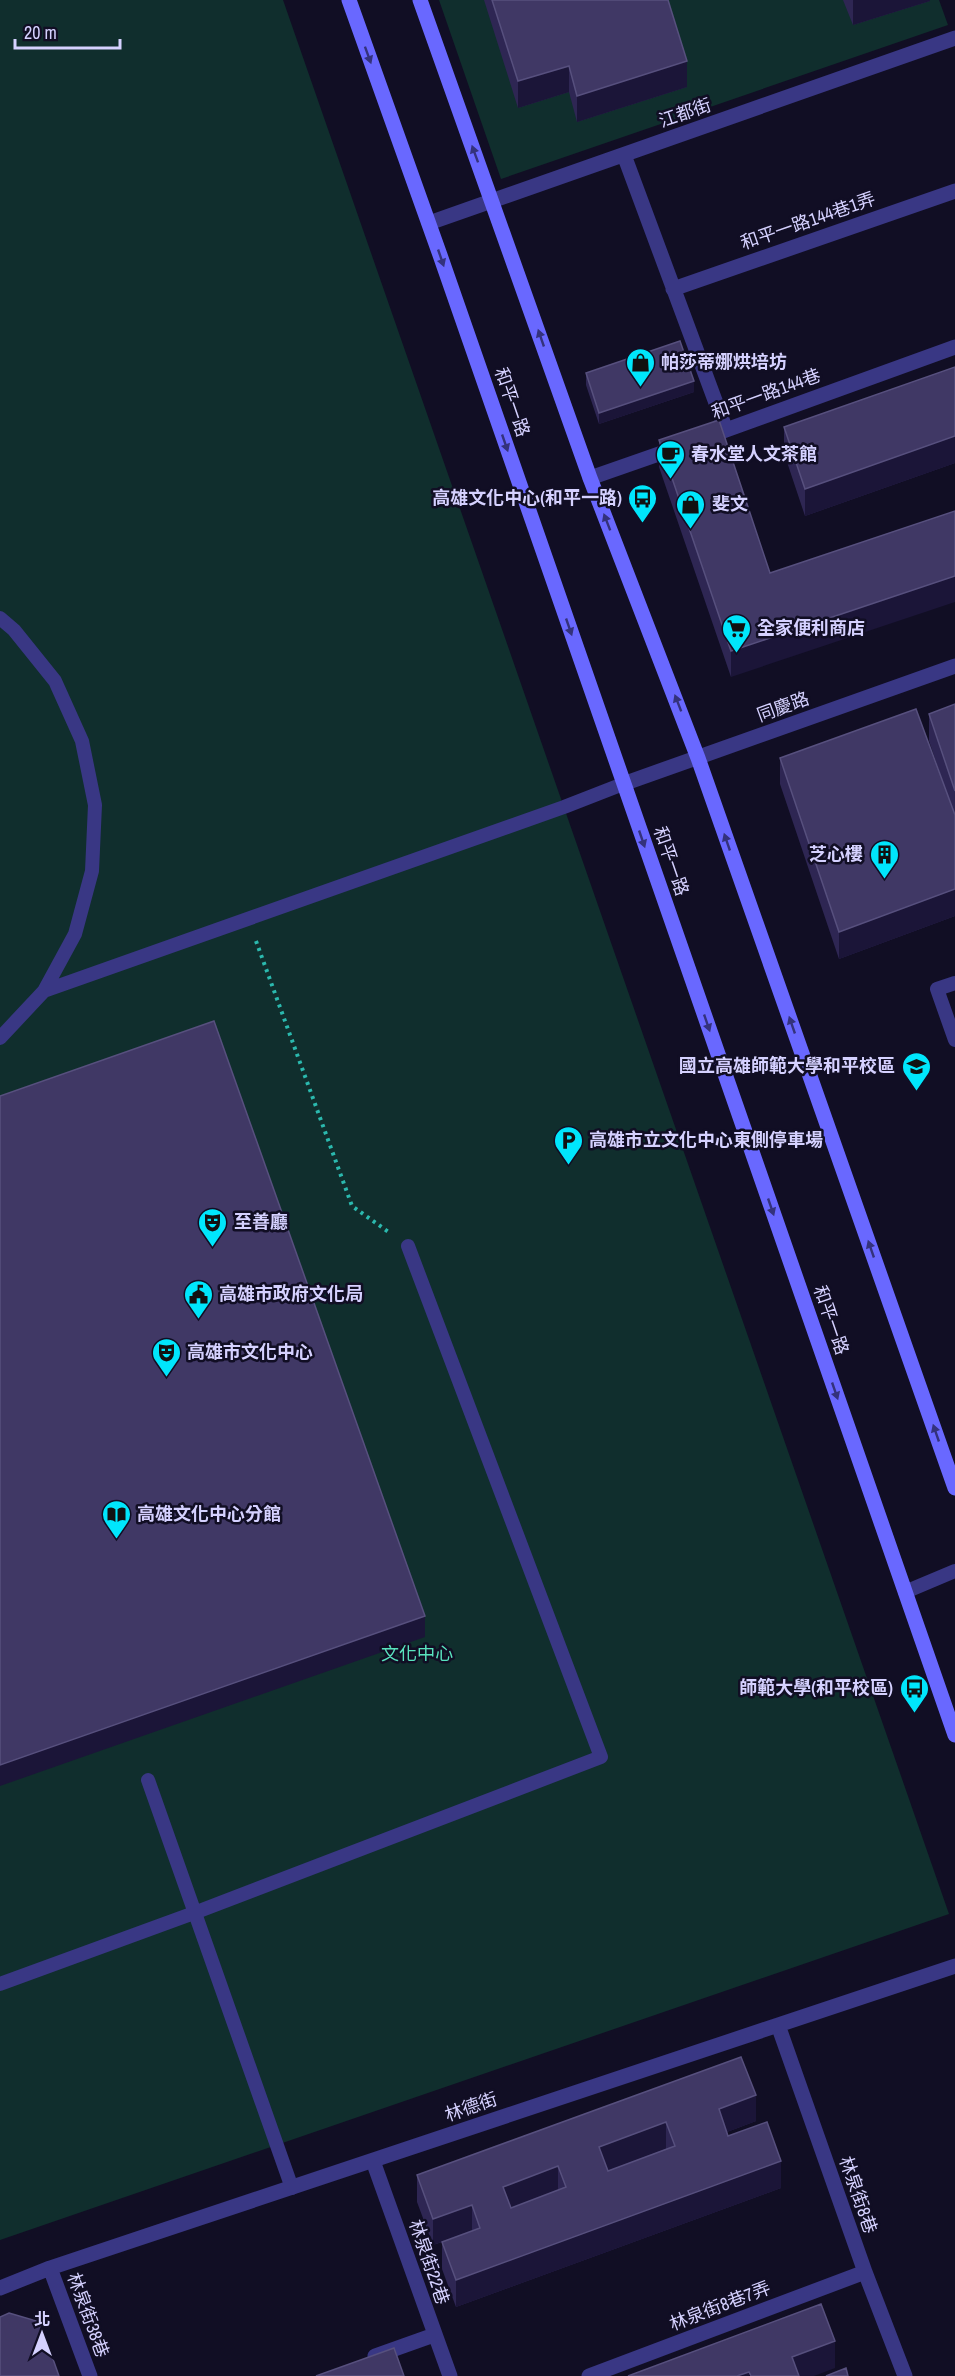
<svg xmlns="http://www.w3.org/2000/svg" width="955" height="2376" viewBox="0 0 955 2376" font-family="'Archivo Narrow','Noto Sans TC',sans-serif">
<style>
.green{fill:#102e2d}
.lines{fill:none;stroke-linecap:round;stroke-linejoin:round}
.path{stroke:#2bb9ae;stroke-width:4;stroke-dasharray:3 4.5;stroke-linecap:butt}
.lane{stroke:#393784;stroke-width:14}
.street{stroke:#393784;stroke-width:15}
.secondary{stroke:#6968ff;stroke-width:15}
.wall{fill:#2e2653}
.shaded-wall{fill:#1b1538}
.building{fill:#403865;stroke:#57507e;stroke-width:1.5;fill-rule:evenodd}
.oneway{fill:#34327c}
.labels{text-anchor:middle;stroke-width:5;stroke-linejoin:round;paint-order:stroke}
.street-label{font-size:18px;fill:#d5d1ff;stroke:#110e24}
.poi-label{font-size:18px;font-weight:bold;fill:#d5d1ff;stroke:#110e24;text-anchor:start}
.park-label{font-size:18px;fill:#59e3be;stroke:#110e24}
</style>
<rect width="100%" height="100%" fill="#110e24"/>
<path class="green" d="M 0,0 L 283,0 L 949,1914 L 0,2240 Z
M 439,0 L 939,0 L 948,25 L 501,179 Z"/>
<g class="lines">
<path class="path" d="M 256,941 L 352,1206 L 390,1233"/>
<path class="lane" d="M 0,618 L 14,630 L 55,681 L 82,741 L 95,805 L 92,871 L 75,934 L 44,991 L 0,1038
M 955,983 L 937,989 L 955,1040
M 44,991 L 564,807 L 623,784
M 905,1592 L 955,1571
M 148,1780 L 292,2188
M 0,1984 L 194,1913 L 601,1757 L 408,1246"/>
<path class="street" d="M 624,155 L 726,430
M 429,223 L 955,38
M 673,289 L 955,191
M 704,438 L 955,347
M 590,478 L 676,448
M 623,784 L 955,666
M 778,2025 L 865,2272 L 905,2376
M 373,2161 L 450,2376
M 50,2268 L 90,2376
M 0,2288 L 50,2268 L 955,1966
M 375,2356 L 434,2335
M 589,2376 L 865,2272"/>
<path class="secondary" d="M 349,0 L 440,255 L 955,1735
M 420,0 L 590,478 L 698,758 L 955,1488"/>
</g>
<path class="wall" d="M 484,0 L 668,0 L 687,87 L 577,122 L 569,92 L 518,108 Z
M 843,0 L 930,0 L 930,1 L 853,25 Z
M 955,367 L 955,463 L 805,516 L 784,453 L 784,427 Z
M 586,373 L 694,392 L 599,424 L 586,385 Z
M 659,440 L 770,573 L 731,677 L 659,467 Z
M 955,704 L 955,916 L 839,959 L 780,784 L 780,758 L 944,785 L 929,741 L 929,714 Z
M 741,2057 L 756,2121 L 727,2132 L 728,2136 L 781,2188 L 456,2307 L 442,2269 L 442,2242 L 448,2240 L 433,2245 L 417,2202 L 417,2175 Z"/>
<path class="shaded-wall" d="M 853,0 L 930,0 L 930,1 L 853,25 Z
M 687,61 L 687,87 L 577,122 L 577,96 Z
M 569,66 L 569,92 L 518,108 L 518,81 Z
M 694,381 L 694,392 L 599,424 L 599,413 Z
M 955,436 L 955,463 L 805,516 L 805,489 Z
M 955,576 L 955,602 L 731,677 L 731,651 Z
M 955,889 L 955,916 L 839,959 L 839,932 Z
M 425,1616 L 425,1637 L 0,1786 L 0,1765 Z
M 756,2095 L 756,2121 L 719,2135 L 719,2109 Z
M 666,2122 L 666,2149 L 599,2174 L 599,2147 Z
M 781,2161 L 781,2188 L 456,2307 L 456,2280 Z
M 558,2166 L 558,2193 L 503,2214 L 503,2187 Z
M 472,2205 L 472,2231 L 433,2245 L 433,2219 Z
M 835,2341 L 835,2368 L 814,2376 L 792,2376 L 792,2357 Z
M 749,2372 L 749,2376 L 737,2376 Z"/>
<path class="building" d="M 492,0 L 668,0 L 687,61 L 577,96 L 569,66 L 518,81 Z
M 680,341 L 694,381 L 599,413 L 586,373 Z
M 955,367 L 955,436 L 805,489 L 784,427 Z
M 719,420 L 770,573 L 955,511 L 955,576 L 731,651 L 659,440 Z
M 955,704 L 955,791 L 929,714 Z
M 916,709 L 955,815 L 955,889 L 839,932 L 780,758 Z
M 214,1021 L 425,1616 L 0,1765 L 0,1096 Z
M 741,2057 L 756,2095 L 719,2109 L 728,2136 L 767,2122 L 781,2161 L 456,2280 L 442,2242 L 480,2228 L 472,2205 L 433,2219 L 417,2175 ZM 666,2122 L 675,2146 L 608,2171 L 599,2147 ZM 558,2166 L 566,2187 L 511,2208 L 503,2187 Z
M 821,2304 L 835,2341 L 792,2357 L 799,2376 L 751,2376 L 749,2372 L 737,2376 L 628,2376 Z
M 9,2313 L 40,2322 L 59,2376 L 0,2376 L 0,2317 Z
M 394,2348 L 404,2376 L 316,2376 Z
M 846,2368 L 848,2376 L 826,2376 Z"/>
<defs><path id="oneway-solid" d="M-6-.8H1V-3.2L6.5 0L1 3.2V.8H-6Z" transform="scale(1.5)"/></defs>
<g class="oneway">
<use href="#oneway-solid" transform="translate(368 55) rotate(70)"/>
<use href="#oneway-solid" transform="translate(475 154) rotate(-110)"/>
<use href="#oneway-solid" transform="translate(441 258) rotate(71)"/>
<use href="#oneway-solid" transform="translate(541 338) rotate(-109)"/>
<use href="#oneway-solid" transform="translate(505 443) rotate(71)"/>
<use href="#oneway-solid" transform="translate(607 522) rotate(-111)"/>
<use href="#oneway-solid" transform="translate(569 627) rotate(71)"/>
<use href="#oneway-solid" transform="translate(678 703) rotate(-111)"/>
<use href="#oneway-solid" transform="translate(642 839) rotate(71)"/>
<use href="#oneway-solid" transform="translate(727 842) rotate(-109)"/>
<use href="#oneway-solid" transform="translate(707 1023) rotate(71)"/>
<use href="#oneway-solid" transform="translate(792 1025) rotate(-109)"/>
<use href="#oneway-solid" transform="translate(771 1207) rotate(71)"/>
<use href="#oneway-solid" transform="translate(871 1249) rotate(-109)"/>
<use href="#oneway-solid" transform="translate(835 1391) rotate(71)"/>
<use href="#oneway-solid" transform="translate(936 1433) rotate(-109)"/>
</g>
<defs>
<symbol id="shop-pin" viewBox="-11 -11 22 30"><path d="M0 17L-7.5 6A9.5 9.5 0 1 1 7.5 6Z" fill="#00e6fc" stroke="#110e24"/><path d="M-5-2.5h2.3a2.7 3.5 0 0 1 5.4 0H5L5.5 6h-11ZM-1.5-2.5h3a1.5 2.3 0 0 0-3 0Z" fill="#111"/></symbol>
<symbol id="cafe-pin" viewBox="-11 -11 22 30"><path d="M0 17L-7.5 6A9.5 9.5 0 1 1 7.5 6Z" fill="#00e6fc" stroke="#110e24"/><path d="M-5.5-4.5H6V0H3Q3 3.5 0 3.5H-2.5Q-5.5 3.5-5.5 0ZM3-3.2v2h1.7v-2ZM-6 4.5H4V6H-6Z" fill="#111"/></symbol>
<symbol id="bus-pin" viewBox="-11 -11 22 30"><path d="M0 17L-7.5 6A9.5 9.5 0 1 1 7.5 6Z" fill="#00e6fc" stroke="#110e24"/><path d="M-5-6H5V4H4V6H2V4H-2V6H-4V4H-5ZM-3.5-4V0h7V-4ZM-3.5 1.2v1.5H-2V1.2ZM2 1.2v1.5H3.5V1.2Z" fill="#111"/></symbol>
<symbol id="supermarket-pin" viewBox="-11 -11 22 30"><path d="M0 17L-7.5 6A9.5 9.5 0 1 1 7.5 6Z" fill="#00e6fc" stroke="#110e24"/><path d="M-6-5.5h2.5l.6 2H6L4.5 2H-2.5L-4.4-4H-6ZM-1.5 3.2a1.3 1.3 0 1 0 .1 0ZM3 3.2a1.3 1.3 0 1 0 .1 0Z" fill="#111"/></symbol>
<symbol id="building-pin" viewBox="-11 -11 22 30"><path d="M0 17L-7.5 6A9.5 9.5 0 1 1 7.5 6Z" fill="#00e6fc" stroke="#110e24"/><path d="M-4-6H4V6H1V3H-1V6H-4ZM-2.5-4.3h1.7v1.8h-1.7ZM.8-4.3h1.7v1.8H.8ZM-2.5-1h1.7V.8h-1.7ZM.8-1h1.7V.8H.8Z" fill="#111"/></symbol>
<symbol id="university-pin" viewBox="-11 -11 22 30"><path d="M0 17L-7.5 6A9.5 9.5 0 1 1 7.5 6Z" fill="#00e6fc" stroke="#110e24"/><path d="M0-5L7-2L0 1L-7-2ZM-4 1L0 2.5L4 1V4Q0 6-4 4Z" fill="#111"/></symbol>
<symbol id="parking-pin" viewBox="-11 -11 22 30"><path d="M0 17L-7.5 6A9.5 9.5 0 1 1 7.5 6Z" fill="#00e6fc" stroke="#110e24"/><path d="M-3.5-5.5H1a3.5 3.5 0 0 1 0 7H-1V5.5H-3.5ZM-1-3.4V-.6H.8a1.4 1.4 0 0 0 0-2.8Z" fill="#111"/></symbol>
<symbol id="theatre-pin" viewBox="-11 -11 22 30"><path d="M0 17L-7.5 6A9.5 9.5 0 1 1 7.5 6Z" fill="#00e6fc" stroke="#110e24"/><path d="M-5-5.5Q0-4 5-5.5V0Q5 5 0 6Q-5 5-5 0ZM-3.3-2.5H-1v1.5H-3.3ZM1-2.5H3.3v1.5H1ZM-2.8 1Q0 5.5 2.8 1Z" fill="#111"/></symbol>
<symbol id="civic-pin" viewBox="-11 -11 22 30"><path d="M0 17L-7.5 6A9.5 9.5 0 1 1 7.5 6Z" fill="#00e6fc" stroke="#110e24"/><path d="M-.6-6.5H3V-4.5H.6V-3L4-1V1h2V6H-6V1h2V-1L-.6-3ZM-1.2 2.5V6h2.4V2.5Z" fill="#111"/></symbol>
<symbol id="library-pin" viewBox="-11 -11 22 30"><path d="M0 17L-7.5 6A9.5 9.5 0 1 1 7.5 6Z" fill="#00e6fc" stroke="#110e24"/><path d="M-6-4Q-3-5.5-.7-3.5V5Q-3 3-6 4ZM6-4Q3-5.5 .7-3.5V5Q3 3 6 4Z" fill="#111"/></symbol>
</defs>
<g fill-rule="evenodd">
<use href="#shop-pin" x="624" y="346" width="33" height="45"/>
<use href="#cafe-pin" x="654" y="438" width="33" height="45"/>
<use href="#bus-pin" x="626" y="482" width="33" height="45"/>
<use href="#shop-pin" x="674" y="488" width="33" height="45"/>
<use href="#supermarket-pin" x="720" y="612" width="33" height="45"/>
<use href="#building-pin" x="868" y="838" width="33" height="45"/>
<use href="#university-pin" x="900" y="1050" width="33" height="45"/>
<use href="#parking-pin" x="552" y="1124" width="33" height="45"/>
<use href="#theatre-pin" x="196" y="1206" width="33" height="45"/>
<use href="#civic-pin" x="182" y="1278" width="33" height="45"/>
<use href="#theatre-pin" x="150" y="1336" width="33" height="45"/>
<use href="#library-pin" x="100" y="1498" width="33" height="45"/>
<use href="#bus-pin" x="898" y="1672" width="33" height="45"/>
</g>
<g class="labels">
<g class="street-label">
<text transform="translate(685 113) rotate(-19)" y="6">江都街</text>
<text transform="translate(808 221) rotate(-19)" y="6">和平一路144巷1弄</text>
<text transform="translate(766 394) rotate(-20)" y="6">和平一路144巷</text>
<text transform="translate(512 402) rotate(71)" y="6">和平一路</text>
<text transform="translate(783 707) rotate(-20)" y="6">同慶路</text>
<text transform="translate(671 861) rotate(71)" y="6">和平一路</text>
<text transform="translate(831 1320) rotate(71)" y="6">和平一路</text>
<text transform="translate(471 2107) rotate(-19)" y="6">林德街</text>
<text transform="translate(858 2195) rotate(71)" y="6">林泉街8巷</text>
<text transform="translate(429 2262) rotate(71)" y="6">林泉街22巷</text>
<text transform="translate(720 2306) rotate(-21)" y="6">林泉街8巷7弄</text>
<text transform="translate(88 2315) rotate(70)" y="6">林泉街38巷</text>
</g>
<g class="poi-label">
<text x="661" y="368">帕莎蒂娜烘培坊</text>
<text x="691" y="460">春水堂人文茶館</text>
<text x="622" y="504" text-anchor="end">高雄文化中心(和平一路)</text>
<text x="712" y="510">斐文</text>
<text x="757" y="634">全家便利商店</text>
<text x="863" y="860" text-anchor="end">芝心樓</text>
<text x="895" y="1072" text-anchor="end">國立高雄師範大學和平校區</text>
<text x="589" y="1146">高雄市立文化中心東側停車場</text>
<text x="234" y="1228">至善廳</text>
<text x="219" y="1300">高雄市政府文化局</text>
<text x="187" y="1358">高雄市文化中心</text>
<text x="137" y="1520">高雄文化中心分館</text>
<text x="893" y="1694" text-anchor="end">師範大學(和平校區)</text>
</g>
<g class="park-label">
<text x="417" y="1660">文化中心</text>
</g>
</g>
<g transform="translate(42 2334)" stroke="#110e24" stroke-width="4.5" paint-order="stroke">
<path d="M0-4.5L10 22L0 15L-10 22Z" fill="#d5d1ff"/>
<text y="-9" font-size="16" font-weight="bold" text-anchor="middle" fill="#d5d1ff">北</text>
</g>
<path d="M15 39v9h105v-9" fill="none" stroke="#d5d1ff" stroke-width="3"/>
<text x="24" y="39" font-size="18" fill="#d5d1ff" stroke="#110e24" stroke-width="4.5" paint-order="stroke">20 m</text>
</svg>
